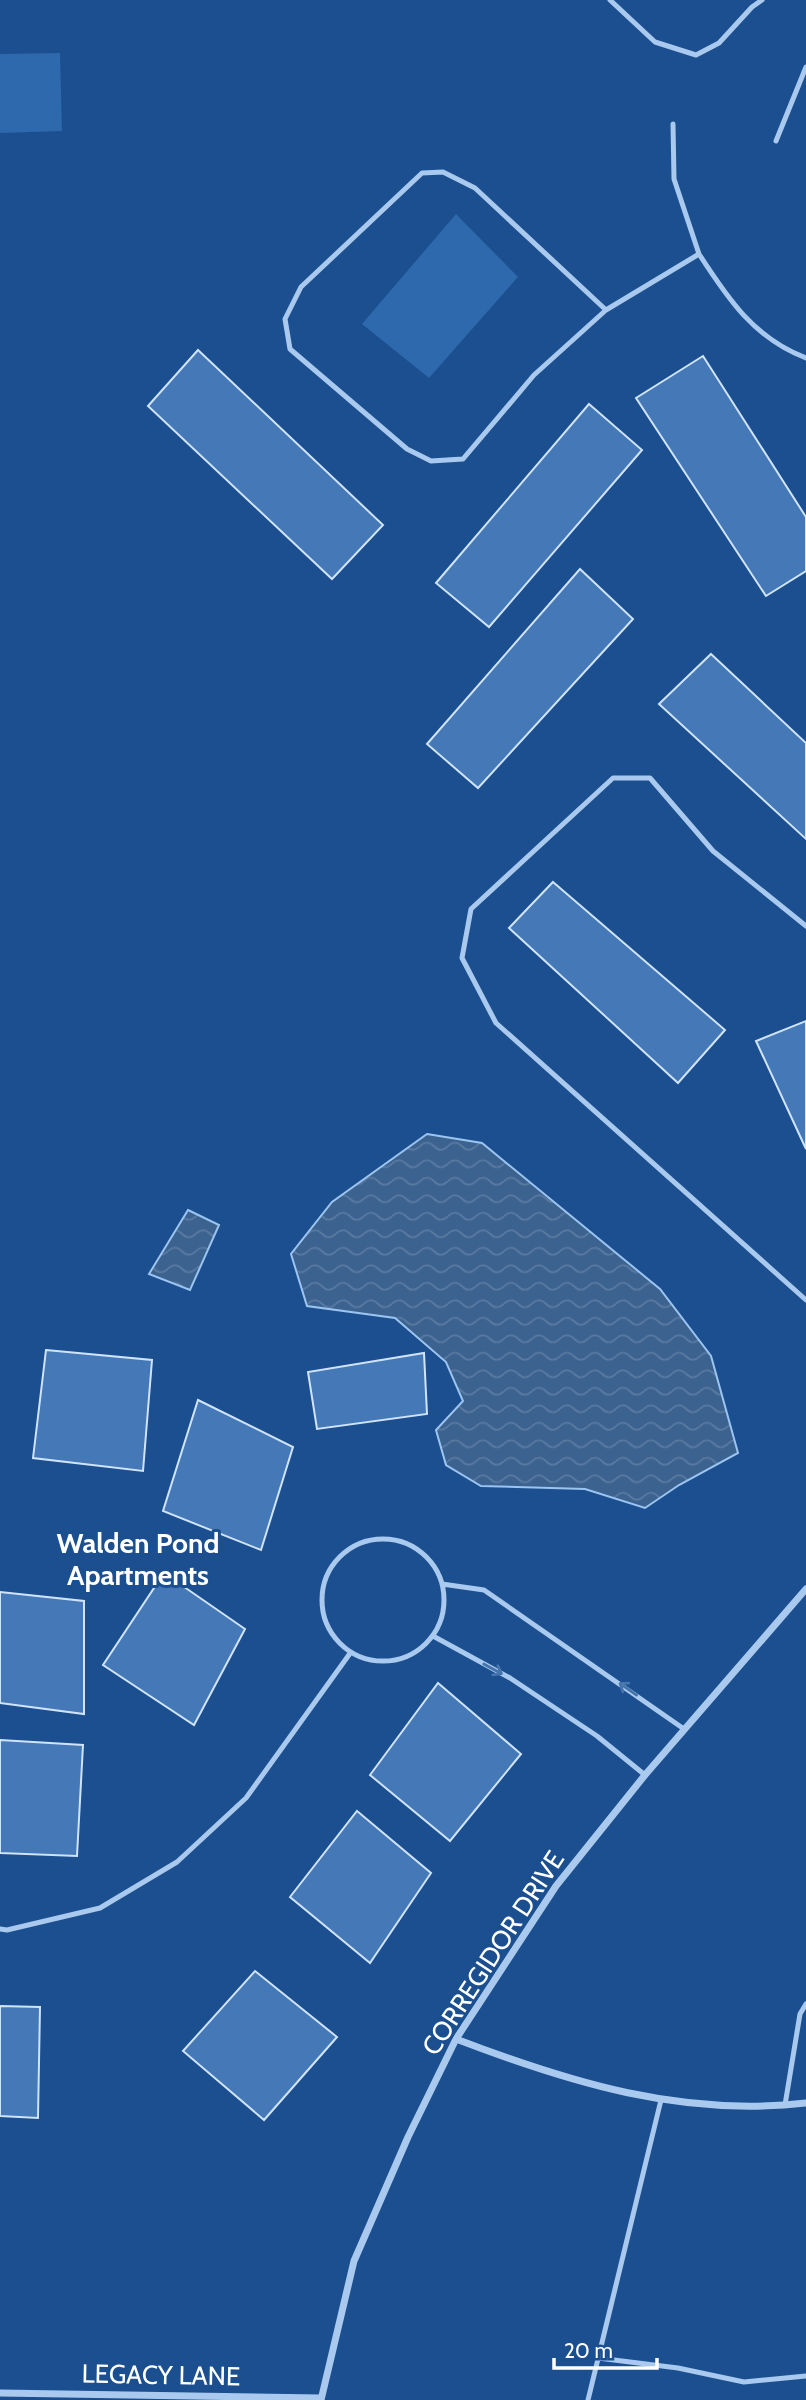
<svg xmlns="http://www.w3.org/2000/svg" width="806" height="2400" viewBox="0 0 806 2400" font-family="Cabin,sans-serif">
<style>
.green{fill:#2e69ad}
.water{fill:url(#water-waves);stroke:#9cc4f0;stroke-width:2}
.building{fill:#4478b7;stroke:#cfe3fa;stroke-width:2}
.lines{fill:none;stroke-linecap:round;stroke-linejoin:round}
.service{stroke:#a9c9ee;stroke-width:5}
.minor{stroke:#a9c9ee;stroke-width:7}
.oneway{stroke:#4674ac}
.labels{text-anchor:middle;stroke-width:6;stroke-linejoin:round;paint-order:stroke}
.street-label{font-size:26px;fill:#fff;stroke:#1b4f8f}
.neighbourhood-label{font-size:28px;font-weight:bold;fill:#fff;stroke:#1b4f8f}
</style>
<defs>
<pattern id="water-waves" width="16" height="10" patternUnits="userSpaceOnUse" patternTransform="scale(1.75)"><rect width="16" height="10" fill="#3c6290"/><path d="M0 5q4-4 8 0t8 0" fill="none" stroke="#597aa1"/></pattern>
</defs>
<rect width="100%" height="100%" fill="#1b4f8f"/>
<path class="green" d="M 60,53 L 62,131 L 0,133 L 0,54 Z
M 456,214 L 518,277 L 429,378 L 362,324 Z"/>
<path class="water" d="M 427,1134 L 482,1143 L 660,1289 L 711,1356 L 738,1453 L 679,1485 L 645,1508 L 585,1489 L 481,1486 L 446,1465 L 436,1430 L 463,1401 L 446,1362 L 395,1318 L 307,1306 L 291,1254 L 332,1202 Z
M 188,1210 L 219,1225 L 190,1290 L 149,1274 Z"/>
<path class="building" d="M 198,350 L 383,525 L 332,579 L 148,406 Z
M 703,356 L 806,517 L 806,571 L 766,596 L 636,398 Z
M 589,404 L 642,450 L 489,627 L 436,583 Z
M 580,569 L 633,619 L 478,788 L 427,744 Z
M 711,654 L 806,743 L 806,839 L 659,704 Z
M 553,882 L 725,1030 L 678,1083 L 509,928 Z
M 806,1021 L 806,1149 L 756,1041 Z
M 46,1350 L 152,1360 L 143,1471 L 33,1458 Z
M 424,1353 L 427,1414 L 317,1429 L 308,1372 Z
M 198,1400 L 293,1447 L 261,1550 L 163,1511 Z
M 164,1573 L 245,1629 L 194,1725 L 103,1665 Z
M 0,1592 L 84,1601 L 84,1714 L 0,1703 Z
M 438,1683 L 521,1754 L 450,1841 L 370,1775 Z
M 0,1740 L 83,1745 L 77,1856 L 0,1853 Z
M 357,1811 L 431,1873 L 370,1963 L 290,1897 Z
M 255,1971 L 337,2037 L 264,2120 L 183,2051 Z
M 0,2006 L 40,2007 L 38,2118 L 0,2116 Z"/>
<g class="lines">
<path class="service" d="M 610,0 L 655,42 L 696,55 L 719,43 L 752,7 L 762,0
M 673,124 L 674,179 L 699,254
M 776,141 L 806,67
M 606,310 L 475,188 L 443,172 L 422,173 L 301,287 L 285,319 L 290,349 L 407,449 L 431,461 L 463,459 L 534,375 L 606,310 L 699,254 C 728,299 754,338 806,358
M 806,926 L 713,851 L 650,778 L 613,778 L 471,909 L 462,958 L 496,1023 L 806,1300
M322 1600a61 61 0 1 1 122 0a61 61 0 1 1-122 0Z
M 442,1584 L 484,1590 L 684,1729
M 433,1636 L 510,1678 L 597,1736 L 645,1775
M 0,1929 L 7,1930 L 100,1908 L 177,1862 L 246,1798 L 351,1652
M 785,2105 L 800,2014 L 806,2004
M 598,2358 L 678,2368 L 744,2382 L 806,2376
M 588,2400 L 661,2100"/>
<path class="minor" d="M 456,2039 C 571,2083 682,2117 806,2103
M 0,2393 L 321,2398
M 321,2400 L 354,2261 L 408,2137 L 456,2039 L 556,1886 L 645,1775 L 806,1589"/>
</g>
<defs><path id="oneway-shaft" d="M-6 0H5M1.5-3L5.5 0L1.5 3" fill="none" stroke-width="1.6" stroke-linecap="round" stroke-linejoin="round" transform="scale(1.75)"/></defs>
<g class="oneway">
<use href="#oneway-shaft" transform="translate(493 1669) rotate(29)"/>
<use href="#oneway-shaft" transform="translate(628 1689) rotate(-145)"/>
</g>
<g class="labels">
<g class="street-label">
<text transform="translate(493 1953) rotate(-57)" y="9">CORREGIDOR DRIVE</text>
<text transform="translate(161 2375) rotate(1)" y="9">LEGACY LANE</text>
</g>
<g class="neighbourhood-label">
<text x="138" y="1553">Walden Pond<tspan x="138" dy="32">Apartments</tspan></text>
</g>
</g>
<path d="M554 2358v10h103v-10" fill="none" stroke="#ffffff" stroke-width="3.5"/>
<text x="564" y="2358" font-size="21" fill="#ffffff" stroke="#1b4f8f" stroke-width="5" paint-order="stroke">20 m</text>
</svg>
